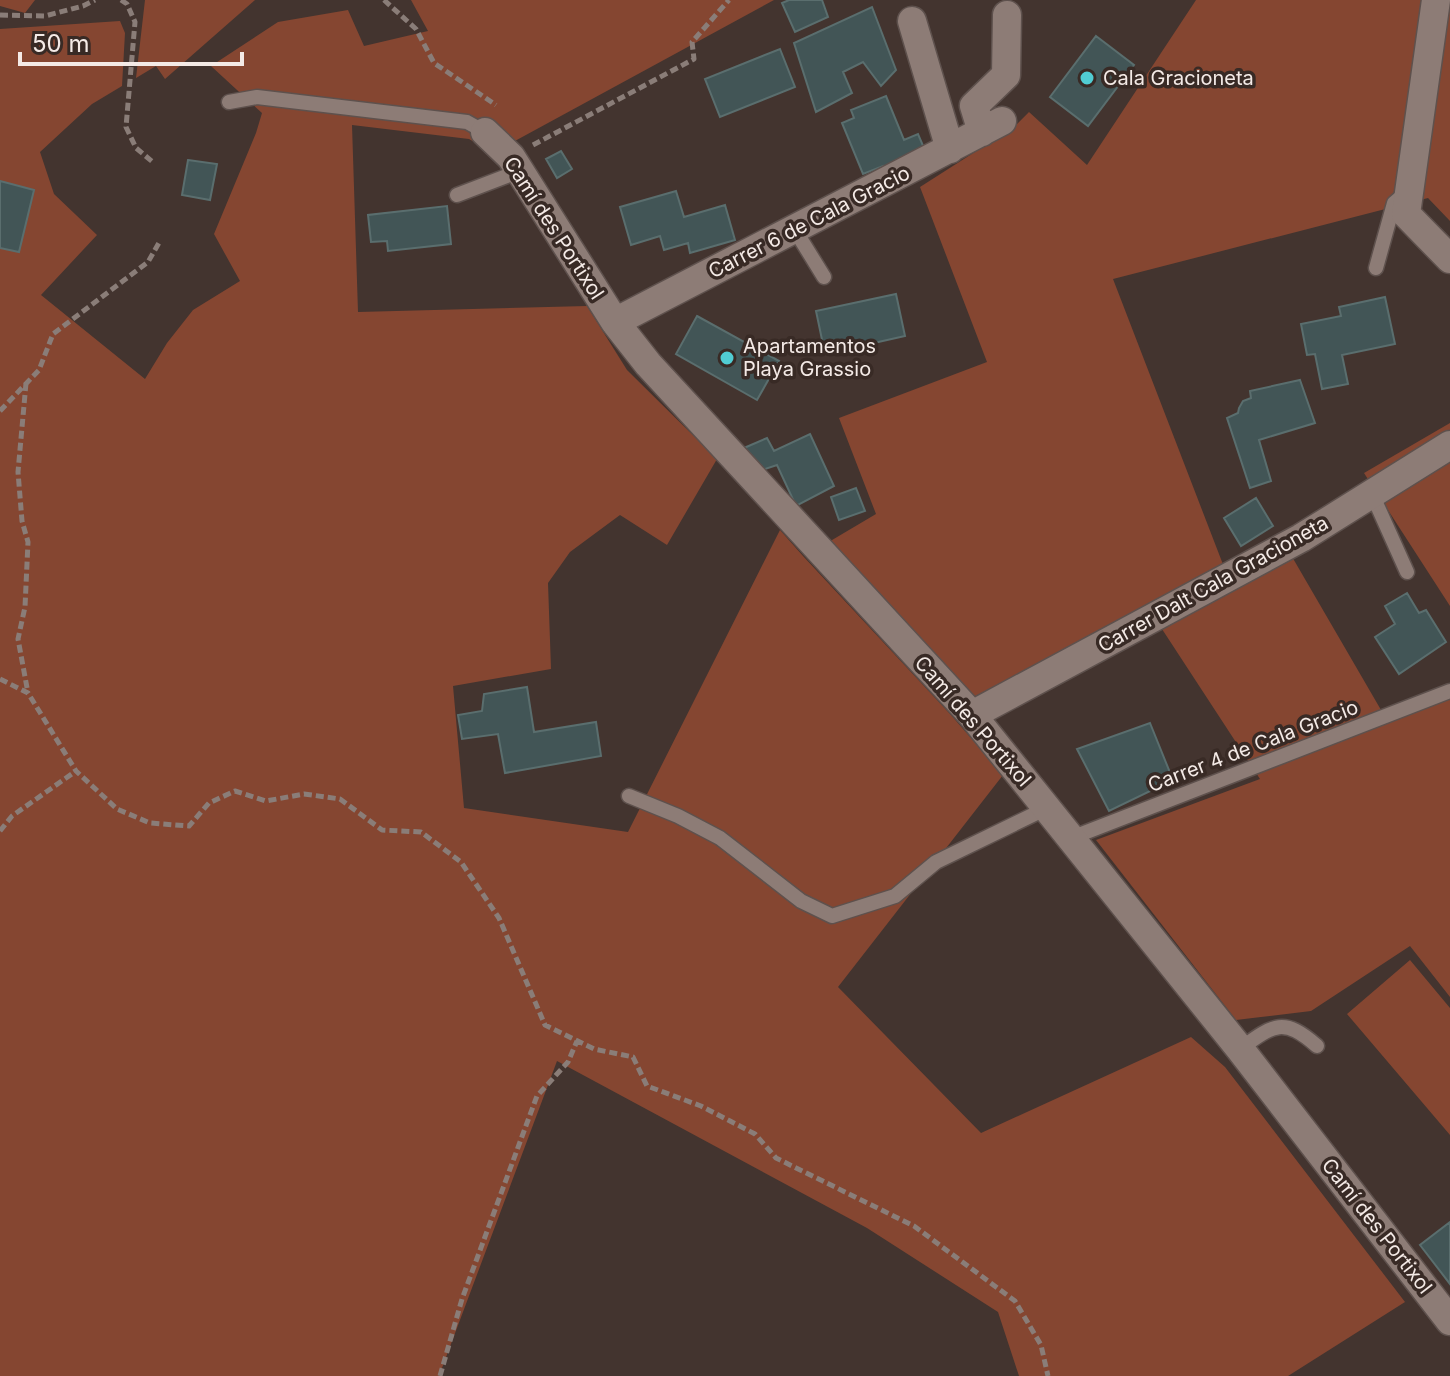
<svg xmlns="http://www.w3.org/2000/svg" width="1450" height="1376" viewBox="0 0 1450 1376" font-family="Inter,sans-serif">
<style>
.green{fill:#854631}
.building{fill:#425556;stroke:#5a6e6e;stroke-width:2}
.lines{fill:none;stroke-linecap:round;stroke-linejoin:round}
.lane-casing{stroke:#5e514d;stroke-width:17}
.street-casing{stroke:#5e514d;stroke-width:31}
.path{stroke:#8a7d78;stroke-width:5;stroke-dasharray:8 4;stroke-linecap:butt}
.lane{stroke:#8d7c76;stroke-width:14}
.street{stroke:#8d7c76;stroke-width:28}
.poi-dot{fill:#51ccd2;stroke:#382a25;stroke-width:3}
.labels{text-anchor:middle;stroke-width:7;stroke-linejoin:round;paint-order:stroke}
.poi-label{font-size:20px;fill:#f4eae6;stroke:#382a25;text-anchor:start}
.street-label{font-size:20px;fill:#f4eae6;stroke:#382a25}
</style>
<rect width="100%" height="100%" fill="#43342f"/>
<path class="green" d="M 0,0 L 35,0 L 25,13 L 0,6 Z
M 145,0 L 255,0 L 165,79 L 156,66 L 136,78 Z
M 411,0 L 774,0 L 493,153 L 469,139 L 352,125 L 358,312 L 587,306 L 627,370 L 717,459 L 667,545 L 620,515 L 570,552 L 548,583 L 551,669 L 453,686 L 464,808 L 628,832 L 780,530 L 803,556 L 951,715 L 1003,775 L 838,987 L 981,1133 L 1191,1037 L 1225,1067 L 1405,1302 L 1288,1376 L 1019,1376 L 998,1312 L 867,1228 L 557,1061 L 439,1376 L 0,1376 L 0,29 L 120,21 L 125,33 L 122,86 L 92,104 L 40,152 L 54,194 L 97,235 L 41,295 L 145,379 L 167,343 L 193,310 L 240,281 L 214,234 L 256,133 L 262,113 L 211,66 L 278,22 L 348,10 L 364,46 L 428,31 Z
M 1196,0 L 1450,0 L 1450,221 L 1428,198 L 1113,279 L 1224,567 L 970,699 L 827,543 L 876,514 L 839,418 L 987,362 L 920,187 L 1014,127 L 1029,112 L 1087,165 Z
M 1450,423 L 1450,606 L 1364,473 Z
M 1291,555 L 1388,722 L 1450,699 L 1450,997 L 1410,946 L 1311,1011 L 1236,1020 L 1096,840 L 1260,779 L 1160,626 Z
M 1410,960 L 1450,1008 L 1450,1135 L 1347,1014 Z"/>
<path class="building" d="M 789,0 L 822,0 L 828,17 L 795,32 L 782,3 Z
M 872,7 L 896,70 L 881,86 L 863,62 L 843,72 L 852,93 L 816,112 L 794,43 Z
M 1096,36 L 1134,65 L 1088,126 L 1050,97 Z
M 780,49 L 795,87 L 720,117 L 705,79 Z
M 886,96 L 904,140 L 918,134 L 927,155 L 885,172 L 883,166 L 863,174 L 842,123 L 854,118 L 851,110 Z
M 561,151 L 572,169 L 557,178 L 546,159 Z
M 188,160 L 217,164 L 210,200 L 182,195 Z
M 0,181 L 34,190 L 19,252 L 0,248 Z
M 676,191 L 684,217 L 725,205 L 735,240 L 690,253 L 688,243 L 664,250 L 660,236 L 631,245 L 620,207 Z
M 447,206 L 451,244 L 388,251 L 387,241 L 371,242 L 368,215 Z
M 896,294 L 905,336 L 825,354 L 816,311 Z
M 1385,297 L 1395,344 L 1342,355 L 1348,384 L 1322,389 L 1315,354 L 1307,355 L 1301,324 L 1341,316 L 1339,307 Z
M 697,316 L 779,361 L 757,400 L 676,354 Z
M 1300,380 L 1315,423 L 1259,440 L 1271,481 L 1250,488 L 1227,418 L 1238,413 L 1239,408 L 1243,401 L 1251,398 L 1250,391 Z
M 810,434 L 834,486 L 796,506 L 777,465 L 762,470 L 744,448 L 767,438 L 774,451 Z
M 856,488 L 865,511 L 839,520 L 831,497 Z
M 1256,498 L 1273,526 L 1241,546 L 1224,518 Z
M 1407,593 L 1419,613 L 1426,610 L 1446,642 L 1399,674 L 1375,637 L 1395,624 L 1385,606 Z
M 527,687 L 534,732 L 596,722 L 601,756 L 505,773 L 498,734 L 462,739 L 458,715 L 482,711 L 484,694 Z
M 1150,723 L 1173,780 L 1109,811 L 1077,749 Z
M 1450,1222 L 1450,1284 L 1420,1245 Z"/>
<g class="lines">
<defs>
<path id="lane" d="M 229,102 L 257,97 L 467,122 L 485,132
M 457,195 L 520,171
M 795,230 L 824,277
M 1376,268 L 1394,203 L 1401,197
M 1372,494 L 1407,572
M 629,796 L 678,816 L 720,838 L 801,901 L 832,916 L 895,896 L 936,862 L 1047,808
M 1071,838 L 1450,691
M 1240,1049 C 1274,1024 1284,1017 1317,1046"/>
<path id="street" d="M 1436,0 L 1406,214 L 1450,259
M 912,21 L 950,149
M 485,132 L 511,157 L 615,322 L 648,364 L 972,715 L 1240,1049 L 1450,1321
M 982,132 L 974,106 L 1006,75 L 1007,15
M 615,322 L 1002,121
M 972,715 L 1301,538 L 1450,445"/>
</defs>
<use href="#lane" class="lane-casing"/>
<use href="#street" class="street-casing"/>
<path class="path" d="M 121,0 L 127,4 L 135,22 L 126,127 L 136,148 L 154,163
M 384,0 L 416,29 L 434,63 L 496,105
M 0,15 L 45,16 L 83,6 L 95,0
M 533,145 L 694,59 L 692,42 L 729,0
M 26,383 L 18,472 L 22,521 L 28,542 L 25,607 L 18,639 L 28,693
M 0,411 L 39,370 L 53,334 L 148,262 L 160,241
M 0,679 L 28,693 L 76,771 L 117,809 L 150,823 L 189,826 L 209,803 L 235,791 L 266,801 L 304,794 L 340,799 L 382,830 L 421,832 L 461,862 L 499,918 L 545,1025 L 594,1049 L 633,1057 L 647,1086 L 701,1106 L 755,1134 L 776,1158 L 914,1226 L 1015,1301 L 1041,1345 L 1048,1376
M 0,831 L 12,816 L 76,771
M 440,1376 L 462,1299 L 537,1096 L 568,1062 L 577,1041"/>
<use href="#lane" class="lane"/>
<use href="#street" class="street"/>
</g>
<g class="poi-dot">
<circle cx="1087" cy="78" r="8"/>
<circle cx="727" cy="358" r="8"/>
</g>
<g class="labels">
<g class="poi-label">
<text x="1103" y="85">Cala Gracioneta</text>
<text x="743" y="353">Apartamentos<tspan x="743" dy="23">Playa Grassio</tspan></text>
</g>
<g class="street-label">
<text transform="translate(809 222) rotate(-27)" y="7">Carrer 6 de Cala Gracio</text>
<text transform="translate(554 228) rotate(57)" y="7">Camí des Portixol</text>
<text transform="translate(1213 584) rotate(-29)" y="7">Carrer Dalt Cala Gracioneta</text>
<text transform="translate(973 721) rotate(49)" y="7">Camí des Portixol</text>
<text transform="translate(1253 746) rotate(-21)" y="7">Carrer 4 de Cala Gracio</text>
<text transform="translate(1377 1226) rotate(52)" y="7">Camí des Portixol</text>
</g>
</g>
<path d="M20 52v12h222v-12" fill="none" stroke="#f4eae6" stroke-width="4"/>
<text x="32" y="52" font-size="24" fill="#f4eae6" stroke="#382a25" stroke-width="6" paint-order="stroke">50 m</text>
</svg>
